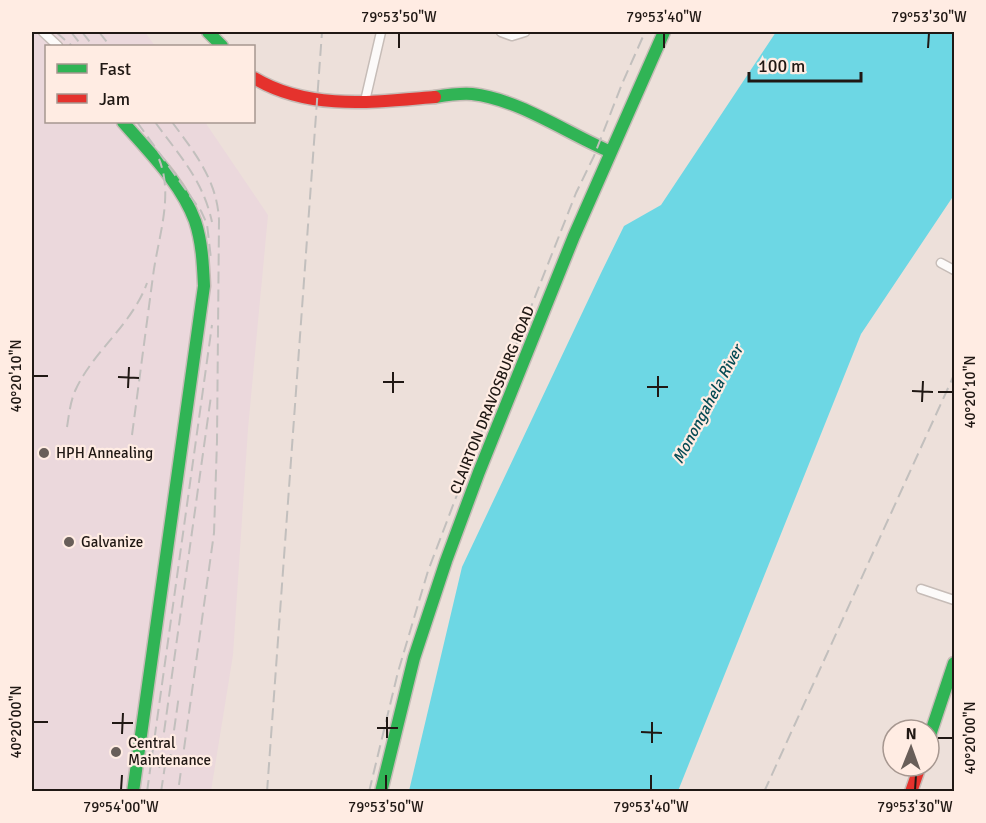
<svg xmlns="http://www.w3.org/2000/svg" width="986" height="823" viewBox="0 0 986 823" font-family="Signika,sans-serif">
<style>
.industrial{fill:#ebd8dc}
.water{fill:#6dd7e4}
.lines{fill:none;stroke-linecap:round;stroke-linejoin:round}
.street-casing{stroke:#c6bcb7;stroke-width:11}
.fast-casing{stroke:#c6bcb7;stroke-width:15}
.jam-casing{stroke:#c6bcb7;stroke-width:15}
.street{stroke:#fcfaf9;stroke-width:8}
.fast{stroke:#30b455;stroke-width:12}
.jam{stroke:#e5322d;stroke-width:12}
.rail{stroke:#c2bfbd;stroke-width:2;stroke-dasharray:12 6;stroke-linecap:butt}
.ticks{fill:none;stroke:#201814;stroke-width:2}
.poi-dot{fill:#685e59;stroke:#ffece3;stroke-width:2}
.labels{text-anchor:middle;stroke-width:4.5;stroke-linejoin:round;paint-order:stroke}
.street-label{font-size:15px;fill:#201814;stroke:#ffece3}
.poi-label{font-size:15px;fill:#201814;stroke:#ffece3;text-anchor:start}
.water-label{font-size:16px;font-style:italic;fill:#054a53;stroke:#ffece3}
.neatline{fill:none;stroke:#201814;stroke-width:2}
.ticks-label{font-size:15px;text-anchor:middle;fill:#201814}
</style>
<rect width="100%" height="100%" fill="#ede0da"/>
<path class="industrial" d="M 32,32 L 145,32 L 155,46 L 46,46 L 46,122 L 205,122 L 268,215 L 248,429 L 233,655 L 211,791 L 32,791 Z"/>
<path class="water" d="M 776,32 L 954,32 L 954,195 L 861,334 L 678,791 L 409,791 L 462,567 L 601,273 L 624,226 L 661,205 Z"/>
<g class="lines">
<defs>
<path id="street" d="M 43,32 L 58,46
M 501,32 L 512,36 L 525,32
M 365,101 L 381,32
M 941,263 L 954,270
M 921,589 L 954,600"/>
<path id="fast" d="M 208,32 L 222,46
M 435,97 C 447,95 460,93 472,94 C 519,99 568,134 611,152
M 123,122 C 149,152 181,183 195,221 C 202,242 203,264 204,286 L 133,792
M 929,738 L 954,663
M 381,792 L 414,658 L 446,561 L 479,472 L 574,236 L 664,32"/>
<path id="jam" d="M 254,78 C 309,111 374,102 435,97
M 911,792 L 920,766"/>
</defs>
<use href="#street" class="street-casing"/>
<use href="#fast" class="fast-casing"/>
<use href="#jam" class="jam-casing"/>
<use href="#street" class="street"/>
<use href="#fast" class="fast"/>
<use href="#jam" class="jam"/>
<path class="rail" d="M 32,32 L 32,55
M 56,32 L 72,46
M 71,32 L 82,46
M 82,32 L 93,46
M 99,32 L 110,46
M 137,122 L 201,211 L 207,224 L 211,259
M 155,122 C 179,155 203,180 212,222
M 172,122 C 195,153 217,180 219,220 L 217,441 L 214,533 L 178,792
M 67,427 C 69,415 70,403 75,391 C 93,351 132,325 147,283
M 132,435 C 139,382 146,329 153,276 C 158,237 174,196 159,159
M 169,766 L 179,695
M 159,768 L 211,396
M 147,792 L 212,325
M 161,792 L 166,759
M 267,792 L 322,32
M 369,792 L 398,672 L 428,571 L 474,450 L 533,302 L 576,193 L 594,156 L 622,84 L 645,32
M 764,792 L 954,375"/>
</g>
<path class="ticks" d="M 399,48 L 399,33M 664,48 L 664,33M 928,48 L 929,33M 33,376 L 48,376M 118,377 L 139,378M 383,382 L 404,382M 647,387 L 668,387M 128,388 L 129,367M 912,391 L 933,392M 938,392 L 953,392M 393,393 L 393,372M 658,397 L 658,376M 922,402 L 923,381M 33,722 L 48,722M 112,723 L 133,723M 377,728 L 398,728M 641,732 L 662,733M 122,734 L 123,713M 387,738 L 387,717M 938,738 L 953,738M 652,743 L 652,722M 121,790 L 122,775M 386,790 L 386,775M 651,790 L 651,775M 915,790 L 916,775"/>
<g class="poi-dot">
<circle cx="44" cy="453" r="6"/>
<circle cx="69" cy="542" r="6"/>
<circle cx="116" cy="752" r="6"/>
</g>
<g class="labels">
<g class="street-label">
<text transform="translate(492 400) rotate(-68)" y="5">CLAIRTON DRAVOSBURG ROAD</text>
</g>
<g class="poi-label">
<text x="56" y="458">HPH Annealing</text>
<text x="81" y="547">Galvanize</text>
<text x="128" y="748">Central<tspan x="128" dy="17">Maintenance</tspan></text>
</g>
<g class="water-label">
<text transform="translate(707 404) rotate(-62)" y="6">Monongahela River</text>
</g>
</g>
<rect width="986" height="823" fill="none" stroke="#ffece3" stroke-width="66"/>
<rect x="45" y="45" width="210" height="78" fill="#ffece3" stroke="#a69790" stroke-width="1.5"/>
<rect x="57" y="64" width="30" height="9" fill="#30b455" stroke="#a69790" stroke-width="1.5"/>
<text x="99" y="75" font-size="18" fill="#201814">Fast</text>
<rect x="57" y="94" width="30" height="9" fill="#e5322d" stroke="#a69790" stroke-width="1.5"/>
<text x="99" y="105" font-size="18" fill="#201814">Jam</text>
<g transform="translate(911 748) rotate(1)"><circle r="28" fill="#ffece3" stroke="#a69790" stroke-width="1.5"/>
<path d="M0-4.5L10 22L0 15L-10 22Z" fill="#685e59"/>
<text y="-9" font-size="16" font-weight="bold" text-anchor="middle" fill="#201814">N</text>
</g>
<path d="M749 72v9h112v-9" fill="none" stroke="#201814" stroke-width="3"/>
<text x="758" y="72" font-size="18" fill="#201814" stroke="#ffece3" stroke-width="4.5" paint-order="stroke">100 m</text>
<rect x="33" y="33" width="920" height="757" class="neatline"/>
<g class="ticks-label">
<text x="399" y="22">79°53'50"W</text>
<text x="664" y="22">79°53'40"W</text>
<text x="929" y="22">79°53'30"W</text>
<text transform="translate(16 376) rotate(-90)" y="5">40°20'10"N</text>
<text transform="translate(970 392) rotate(-90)" y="5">40°20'10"N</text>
<text transform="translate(16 722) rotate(-90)" y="5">40°20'00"N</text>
<text transform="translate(970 738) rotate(-90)" y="5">40°20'00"N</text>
<text x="121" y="812">79°54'00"W</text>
<text x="386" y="812">79°53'50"W</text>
<text x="651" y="812">79°53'40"W</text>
<text x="915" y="812">79°53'30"W</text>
</g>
</svg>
